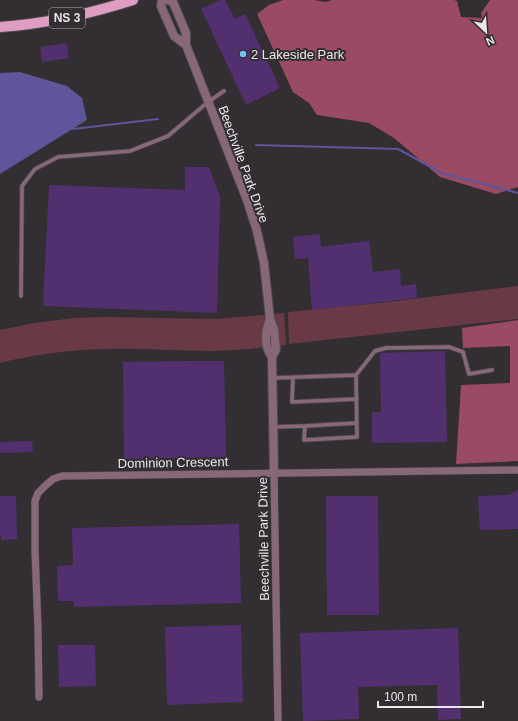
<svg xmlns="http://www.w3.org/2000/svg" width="518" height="721" viewBox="0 0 518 721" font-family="Helvetica,sans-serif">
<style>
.green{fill:#6a3946}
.forest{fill:#9a4a62}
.water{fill:#5f559a}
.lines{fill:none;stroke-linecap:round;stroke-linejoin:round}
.stream{stroke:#5f559a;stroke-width:2}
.building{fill:#523070}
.service-casing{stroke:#4f4b4f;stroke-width:5}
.minor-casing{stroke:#4f4b4f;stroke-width:8}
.tertiary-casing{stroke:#4f4b4f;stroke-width:10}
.primary-casing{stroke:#4f4b4f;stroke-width:12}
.service{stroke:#886779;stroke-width:3.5}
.minor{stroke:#886779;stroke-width:7}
.tertiary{stroke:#886779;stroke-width:8}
.primary{stroke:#e09dc3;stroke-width:10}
.poi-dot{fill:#69c4f1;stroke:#322e32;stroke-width:1.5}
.labels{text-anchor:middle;stroke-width:4;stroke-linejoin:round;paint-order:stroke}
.shield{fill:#322e32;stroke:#b2afb2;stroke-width:1}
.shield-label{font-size:12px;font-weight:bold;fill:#e9e6e9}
.poi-label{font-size:13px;fill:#e9e6e9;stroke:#322e32;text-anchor:start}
.street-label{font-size:13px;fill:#e9e6e9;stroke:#322e32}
</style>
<rect width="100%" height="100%" fill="#322e32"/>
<path class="green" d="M 518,286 L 518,319 L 289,344 L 288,312 L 388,302 Z
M 284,313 L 286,345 C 261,348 237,350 213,351 C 177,351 141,348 106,349 C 70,350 35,354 0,363 L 0,330 L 34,323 L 74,318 L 106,317 L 216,319 Z"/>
<path class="forest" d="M 283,0 L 315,0 L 325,2 L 332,0 L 454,0 L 457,1 L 461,17 L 482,18 L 481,13 L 490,0 L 518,0 L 518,187 L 496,194 L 440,177 L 394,138 L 369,123 L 317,115 L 309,103 L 293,92 L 257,14 L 269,5 Z
M 518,320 L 518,461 L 456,464 L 461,385 L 510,383 L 510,346 L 463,348 L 462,328 Z"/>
<path class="water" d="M 20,72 L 67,86 L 82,98 L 87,120 L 0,174 L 0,73 Z"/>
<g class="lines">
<path class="stream" d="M 73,129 L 158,119
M 256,145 L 398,149 L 442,173 L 518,193"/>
</g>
<path class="building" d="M 220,0 L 225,0 L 235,19 L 245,14 L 280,88 L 246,105 L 201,9 Z
M 67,43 L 69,58 L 42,62 L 40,47 Z
M 185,167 L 209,167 L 220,197 L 217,313 L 43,306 L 49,185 L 185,190 Z
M 320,234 L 321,247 L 369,241 L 373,272 L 400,269 L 401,286 L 416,284 L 417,298 L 312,310 L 308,258 L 295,259 L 293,237 Z
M 445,351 L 447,442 L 372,443 L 372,412 L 381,412 L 380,353 Z
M 189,361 L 224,361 L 226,457 L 124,459 L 123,362 Z
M 32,441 L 33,452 L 0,453 L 0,442 Z
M 518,490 L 518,529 L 480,530 L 478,496 L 509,495 Z
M 0,496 L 16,496 L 17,539 L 1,540 L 1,536 L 0,536 Z
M 326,496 L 378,496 L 379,615 L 327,615 Z
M 239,524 L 241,603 L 74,607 L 74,601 L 58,601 L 57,566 L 73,565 L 72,528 Z
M 241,625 L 243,702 L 167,705 L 165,627 Z
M 458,628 L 461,719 L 438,720 L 437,685 L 358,687 L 359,719 L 303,721 L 300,633 Z
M 58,645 L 95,645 L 96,686 L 59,687 Z"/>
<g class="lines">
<defs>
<path id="service" d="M 21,296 L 22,186 L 35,169 L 58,157 L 130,151 L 168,136 L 208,102 L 224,91
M 356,375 L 375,351 L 386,348 L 449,347 L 463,352 L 469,374 L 492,370
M 293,377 L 292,402 L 357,399
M 305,426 L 357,423
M 273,427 L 305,426 L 304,440 L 357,437 L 356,375 L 273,378"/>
<path id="minor" d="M 274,473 L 278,721
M 39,697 L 38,629 L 35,551 L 35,501 L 38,493 L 45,486 L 53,479 L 62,476 L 518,470"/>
<path id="tertiary" d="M 162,0 L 161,6 L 174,36 L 186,45
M 167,0 L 173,2 L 186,33 L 186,45 L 247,200 L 257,231 L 264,263 L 270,319 L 274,329 L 276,350 L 272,357 L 274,473
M 270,319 C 265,332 264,346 272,357"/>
<path id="primary" d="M 0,27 C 46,24 89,14 133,0"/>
</defs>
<use href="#service" class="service-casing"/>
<use href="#minor" class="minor-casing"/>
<use href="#tertiary" class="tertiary-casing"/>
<use href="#primary" class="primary-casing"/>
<use href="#service" class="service"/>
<use href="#minor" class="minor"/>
<use href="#tertiary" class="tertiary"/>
<use href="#primary" class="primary"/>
</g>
<circle class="poi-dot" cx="243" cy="54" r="4"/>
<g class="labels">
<rect class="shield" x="49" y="8" width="36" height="20" rx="3"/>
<g class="shield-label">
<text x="67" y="22">NS 3</text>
</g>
<g class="poi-label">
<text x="251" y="59">2 Lakeside Park</text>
</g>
<g class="street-label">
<text transform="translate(244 164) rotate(70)" y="5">Beechville Park Drive</text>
<text transform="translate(173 462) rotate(-1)" y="5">Dominion Crescent</text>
<text transform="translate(263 539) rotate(-91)" y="5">Beechville Park Drive</text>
</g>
</g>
<g transform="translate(486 32) rotate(155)" stroke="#322e32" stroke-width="3" paint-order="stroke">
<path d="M0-3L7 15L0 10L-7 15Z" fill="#e9e6e9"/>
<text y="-6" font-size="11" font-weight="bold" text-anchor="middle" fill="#e9e6e9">N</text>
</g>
<path d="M378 701v6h105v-6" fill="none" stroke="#e9e6e9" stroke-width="2"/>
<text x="384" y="701" font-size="12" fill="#e9e6e9" stroke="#322e32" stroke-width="3" paint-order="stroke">100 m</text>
</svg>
